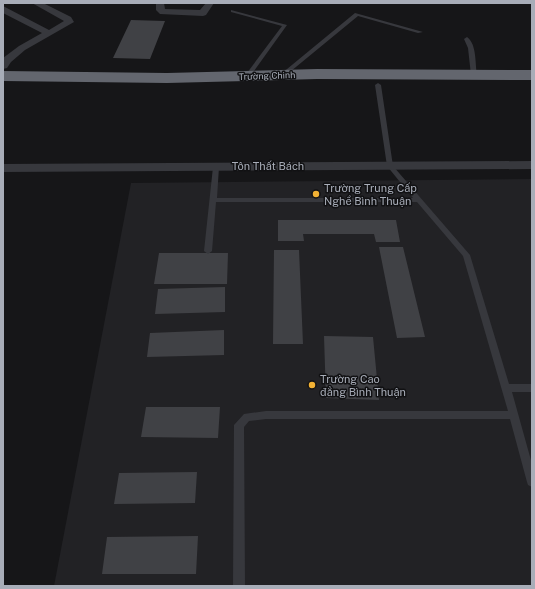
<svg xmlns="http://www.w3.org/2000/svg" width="535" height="589" viewBox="0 0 535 589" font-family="'Public Sans',sans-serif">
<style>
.built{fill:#222225}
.building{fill:#404145}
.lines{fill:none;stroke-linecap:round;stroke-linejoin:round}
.lane{fill:#37383d;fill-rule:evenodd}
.street{fill:#37383d;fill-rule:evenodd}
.highway{fill:#63666e;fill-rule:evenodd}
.poi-dot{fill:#f2b134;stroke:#111113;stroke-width:1.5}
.labels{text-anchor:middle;stroke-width:3;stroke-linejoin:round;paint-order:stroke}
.far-street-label{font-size:9px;fill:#a8adb8;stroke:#111113}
.street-label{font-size:11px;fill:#a8adb8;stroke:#111113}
.poi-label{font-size:11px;fill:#a8adb8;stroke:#111113;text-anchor:start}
</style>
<rect width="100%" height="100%" fill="#161618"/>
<path class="built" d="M 532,179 L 532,586 L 54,586 L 131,183 Z"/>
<path class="building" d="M 131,20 L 165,21 L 150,59 L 113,58 Z
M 278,220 L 396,220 L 400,242 L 376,242 L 374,234 L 303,234 L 304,241 L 278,241 Z
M 379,247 L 403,247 L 425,337 L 397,338 Z
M 274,250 L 299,250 L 303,344 L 273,344 Z
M 159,253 L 228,253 L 227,284 L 154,284 Z
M 225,287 L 225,312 L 155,314 L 158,289 Z
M 224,330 L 224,355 L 147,357 L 150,333 Z
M 324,336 L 373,337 L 379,400 L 326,398 Z
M 146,407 L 220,407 L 218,438 L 141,437 Z
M 197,472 L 195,503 L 114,504 L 119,473 Z
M 198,536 L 196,574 L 102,574 L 107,537 Z"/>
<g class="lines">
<path class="lane" d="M 231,10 L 287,25 L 249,78 L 247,79 L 244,77 L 282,26 L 231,12 Z
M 355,13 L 423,32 L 418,33 L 358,16 L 285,76 L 281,76 L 281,74 Z
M 467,37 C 477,44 475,64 477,75 L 474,77 L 471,75 L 468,48 L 464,39 Z
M 378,83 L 381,85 L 393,166 L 470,255 L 509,384 L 532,384 L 532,392 L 512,392 L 532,464 L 532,487 L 528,485 L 527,482 L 510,419 L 266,419 L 249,421 L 244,427 L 245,586 L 233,586 L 234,425 L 244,414 L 266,411 L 508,411 L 463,256 L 417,202 L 216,202 L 212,251 L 208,254 L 204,251 L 213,167 L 216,165 L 219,167 L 217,198 L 413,198 L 387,166 L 375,85 Z"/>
<path class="street" d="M 32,3 L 43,3 L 71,17 L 74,22 L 25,50 L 11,62 L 7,68 L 3,69 L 3,58 L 19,46 L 42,33 L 3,13 L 3,6 L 49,30 L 64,21 Z
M 156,3 L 164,3 L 165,9 L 200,10 L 206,3 L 214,3 L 206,15 L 203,16 L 160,14 L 156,10 Z
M 532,161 L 532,169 L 3,172 L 3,164 Z"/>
<path class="highway" d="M 317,69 L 532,70 L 532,80 L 317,79 L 167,83 L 3,81 L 3,71 L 167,73 Z"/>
</g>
<g class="poi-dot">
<circle cx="316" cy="194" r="4"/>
<circle cx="312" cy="385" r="4"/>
</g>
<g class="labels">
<g class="far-street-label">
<text transform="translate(267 76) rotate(-2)" y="3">Trường Chinh</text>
</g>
<g class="street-label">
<text x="268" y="170">Tôn Thất Bách</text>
</g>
<g class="poi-label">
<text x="324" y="192">Trường Trung Cấp<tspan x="324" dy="13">Nghề Bình Thuận</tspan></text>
<text x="320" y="383">Trường Cao<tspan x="320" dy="13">đẳng Bình Thuận</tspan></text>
</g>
</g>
<rect width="535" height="589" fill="none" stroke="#a8adb8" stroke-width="8"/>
</svg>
